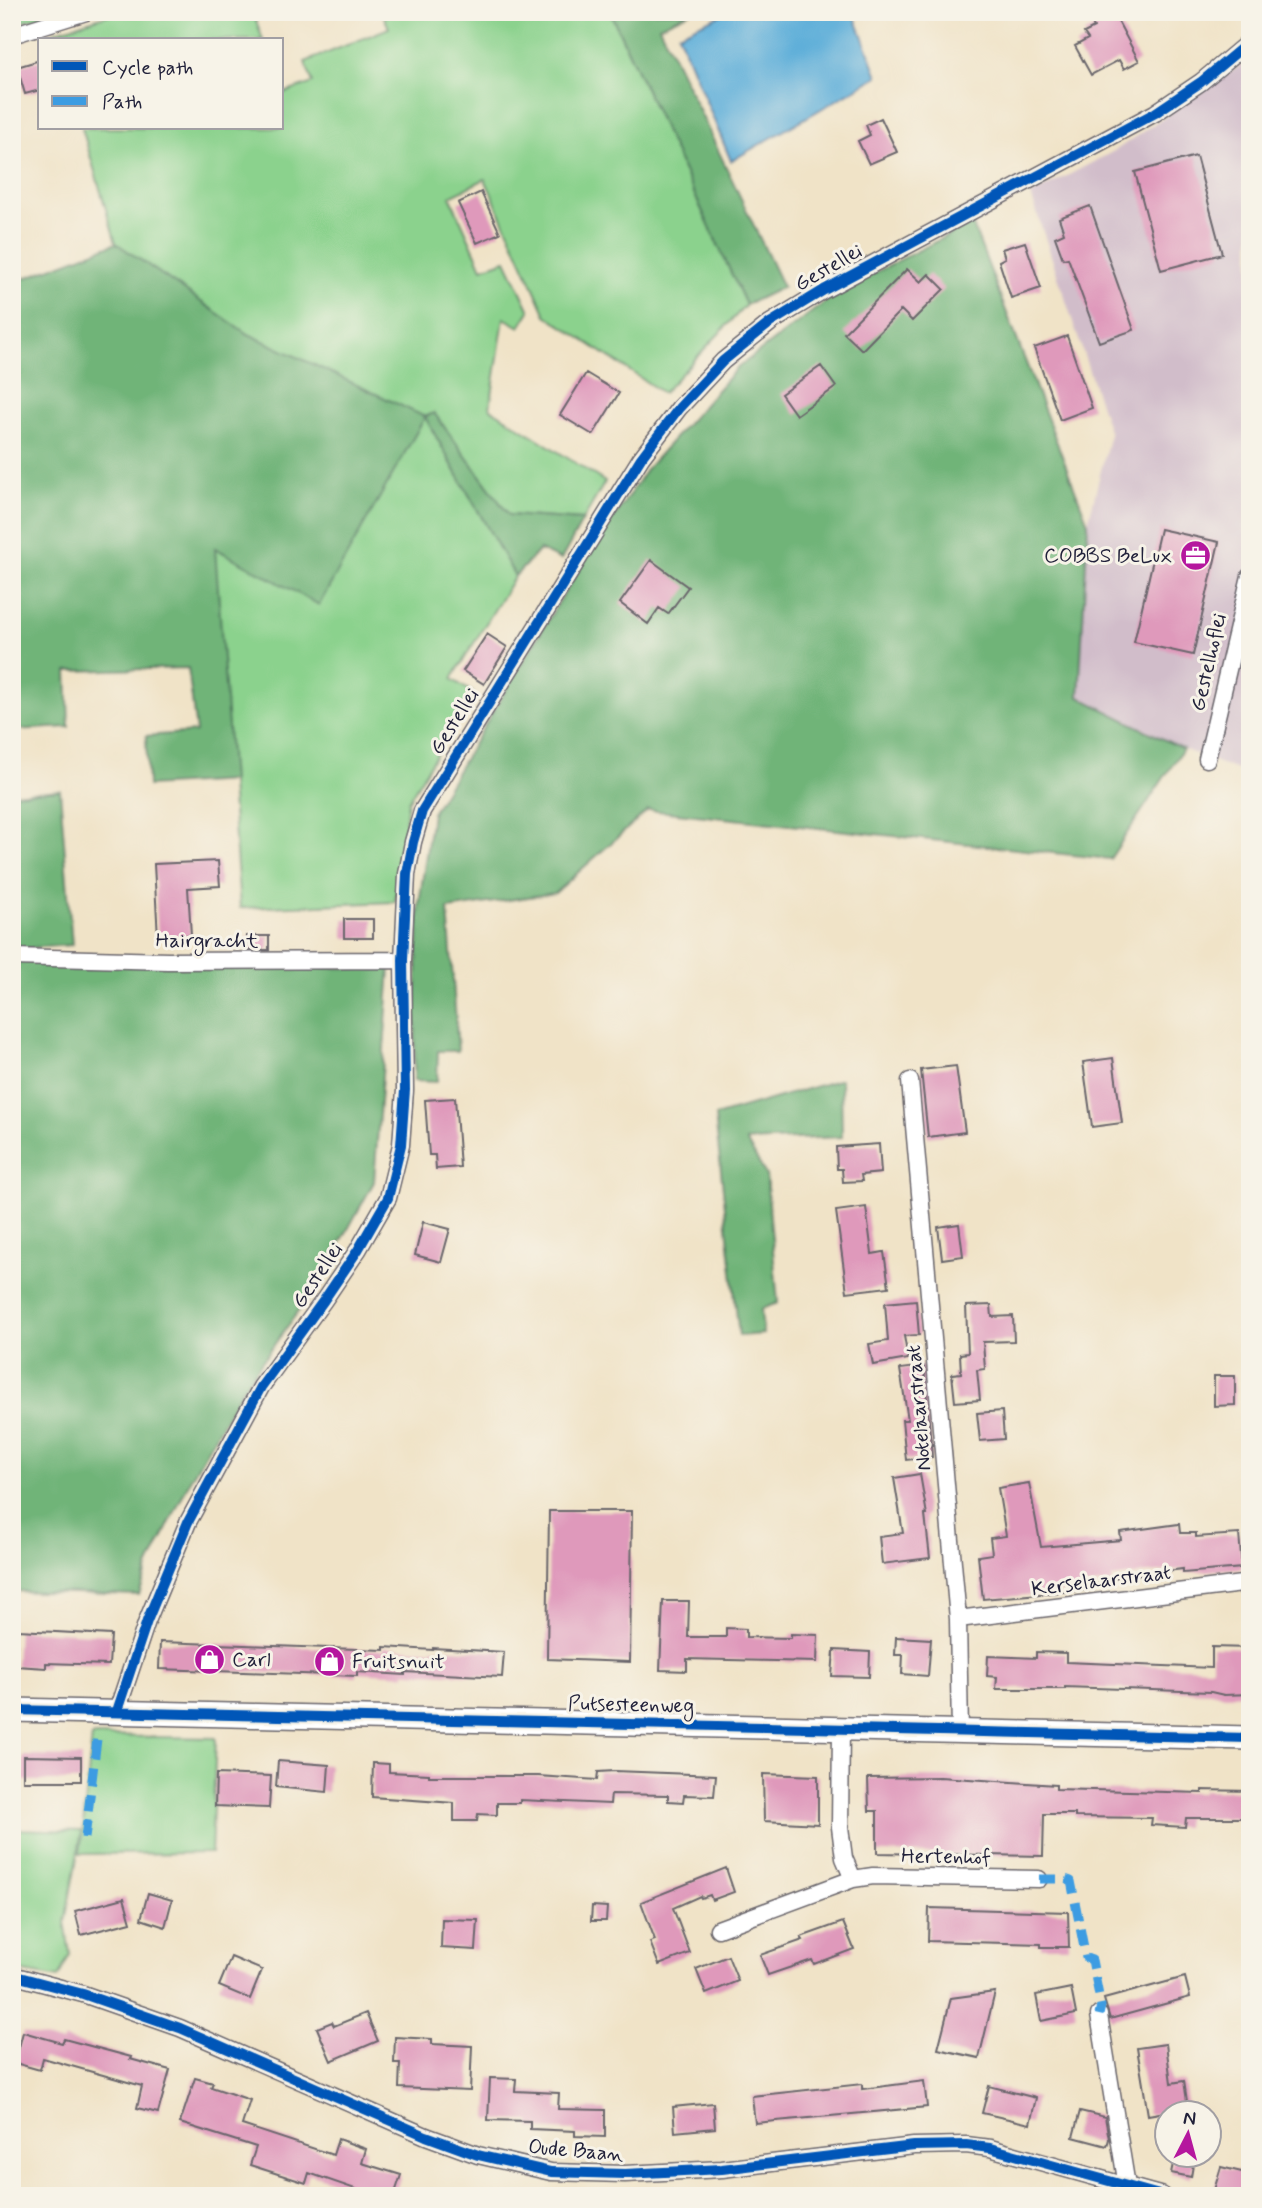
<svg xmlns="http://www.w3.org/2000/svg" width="1262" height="2208" viewBox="0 0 1262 2208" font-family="Mynerve,sans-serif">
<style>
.industrial{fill:#d1bdca}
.green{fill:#8bd28d;stroke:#567a64;stroke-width:2}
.forest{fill:#70b478;stroke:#496b5a;stroke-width:2}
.water{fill:#5eafd9;stroke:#40688a;stroke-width:2}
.building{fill:#df99bb}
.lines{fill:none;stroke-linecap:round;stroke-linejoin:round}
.street-casing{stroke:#6a666c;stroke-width:19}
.secondary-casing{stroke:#6a666c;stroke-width:26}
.street{stroke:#fff;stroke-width:16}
.secondary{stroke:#fff;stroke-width:23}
.quiet{stroke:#3c9ce2;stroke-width:9;stroke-dasharray:18 9;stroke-linecap:butt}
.cycleway-casing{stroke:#f7f3e8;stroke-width:15}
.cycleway{stroke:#0057b8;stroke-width:10}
.labels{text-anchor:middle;stroke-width:6;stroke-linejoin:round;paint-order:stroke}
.street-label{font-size:21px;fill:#22223b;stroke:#f7f3e8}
.poi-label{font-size:21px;fill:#22223b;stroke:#f7f3e8;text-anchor:start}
</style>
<rect width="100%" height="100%" fill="#f7f3e8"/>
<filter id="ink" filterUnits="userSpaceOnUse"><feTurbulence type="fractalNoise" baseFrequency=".0143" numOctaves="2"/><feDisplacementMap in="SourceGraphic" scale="14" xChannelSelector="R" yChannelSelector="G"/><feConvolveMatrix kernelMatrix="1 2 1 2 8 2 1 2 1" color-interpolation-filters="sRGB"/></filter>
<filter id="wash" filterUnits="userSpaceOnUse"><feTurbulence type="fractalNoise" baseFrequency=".00686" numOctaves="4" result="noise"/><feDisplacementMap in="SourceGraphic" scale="28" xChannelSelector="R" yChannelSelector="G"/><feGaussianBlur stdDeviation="1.57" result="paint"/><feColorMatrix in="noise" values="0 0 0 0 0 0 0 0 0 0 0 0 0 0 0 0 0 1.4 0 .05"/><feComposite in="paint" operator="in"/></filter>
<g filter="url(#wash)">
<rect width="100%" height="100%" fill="#f0e3c7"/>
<path class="industrial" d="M 1250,59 L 1250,775 L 1183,749 L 1079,697 L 1088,523 L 1110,434 L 1031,195 L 1116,150 Z"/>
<path class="green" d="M 12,12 L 55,12 L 12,25 Z
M 117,12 L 253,12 L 263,40 L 56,40 L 54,32 Z
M 382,12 L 610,12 L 746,305 L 663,393 L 546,315 L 485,179 L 450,196 L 482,268 L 506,260 L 530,311 L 520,327 L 504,318 L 490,408 L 605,482 L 583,520 L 509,515 L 434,413 L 425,417 L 515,576 L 452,679 L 473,693 L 408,801 L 395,902 L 240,908 L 214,548 L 424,417 L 246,333 L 116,243 L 82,128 L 282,128 L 282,88 L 284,93 L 313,83 L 305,62 L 389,28 Z
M 92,1736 L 216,1738 L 211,1853 L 80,1854 Z
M 12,1829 L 82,1831 L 65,1922 L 70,1954 L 58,1978 L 12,1970 Z"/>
<path class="forest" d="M 610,12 L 690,12 L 659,26 L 783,287 L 746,305 Z
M 972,223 L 1088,523 L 1079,697 L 1183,749 L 1110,859 L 648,810 L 555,893 L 448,909 L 458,1051 L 438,1051 L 437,1082 L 414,1081 L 419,904 L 432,813 L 574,577 L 648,467 L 736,369 L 841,290 Z
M 116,243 L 246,333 L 425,417 L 434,413 L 509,515 L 583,520 L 561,560 L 540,550 L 515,576 L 425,417 L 319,605 L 215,548 L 232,781 L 148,786 L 146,736 L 196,732 L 188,668 L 67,671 L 69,727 L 12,730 L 12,283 Z
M 60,790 L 72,945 L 12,949 L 12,794 Z
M 12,960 L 390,969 L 374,1182 L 316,1287 L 242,1389 L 191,1478 L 148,1568 L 139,1595 L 12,1591 Z
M 841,1079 L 842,1137 L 746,1141 L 766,1175 L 778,1303 L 761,1309 L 763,1334 L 739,1336 L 715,1116 Z"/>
<path class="water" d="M 726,12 L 853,12 L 878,76 L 731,161 L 678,34 Z"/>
<g id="blocks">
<path class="building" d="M 1086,12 L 1113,12 L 1139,61 L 1124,69 L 1119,60 L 1091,75 L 1075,46 L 1088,39 L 1084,33 L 1094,28 Z
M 40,60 L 40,90 L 25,94 L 17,67 Z
M 881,118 L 897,152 L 869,164 L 858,141 L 870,135 L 866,125 Z
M 1196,156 L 1222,254 L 1161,270 L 1135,172 Z
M 481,192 L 500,233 L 477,243 L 458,203 Z
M 1090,206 L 1134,330 L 1099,342 L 1068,258 L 1063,259 L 1055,237 L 1064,233 L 1059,218 Z
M 1025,242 L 1041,288 L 1011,298 L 999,261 L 1005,258 L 1002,249 Z
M 907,269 L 921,282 L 929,274 L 944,289 L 912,321 L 901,310 L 862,350 L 844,333 Z
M 1067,336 L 1092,408 L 1060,420 L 1034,348 Z
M 821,366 L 836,387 L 796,415 L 781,394 Z
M 586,373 L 619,393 L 593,435 L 560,415 Z
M 1160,529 L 1219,542 L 1193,655 L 1134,642 Z
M 651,560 L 688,587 L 668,614 L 659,608 L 648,624 L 620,603 Z
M 487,634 L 507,647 L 484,684 L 463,671 Z
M 218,861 L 220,886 L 188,888 L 191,935 L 158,938 L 154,864 Z
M 344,919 L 373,919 L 373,938 L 344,938 Z
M 247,936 L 269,936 L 269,950 L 247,950 Z
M 1113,1058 L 1122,1123 L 1092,1127 L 1083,1062 Z
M 956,1066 L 965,1132 L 928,1137 L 921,1070 Z
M 455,1098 L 460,1167 L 436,1169 L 435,1155 L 429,1155 L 425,1100 Z
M 879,1144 L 881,1173 L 861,1175 L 862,1181 L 843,1182 L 842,1169 L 837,1169 L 836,1147 Z
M 866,1207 L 872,1254 L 884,1252 L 889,1287 L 847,1292 L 836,1211 Z
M 423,1222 L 450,1229 L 441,1262 L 415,1255 Z
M 959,1224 L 963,1256 L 942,1259 L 938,1227 Z
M 916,1300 L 919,1335 L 904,1336 L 908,1359 L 873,1365 L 869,1344 L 888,1341 L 885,1303 Z
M 991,1305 L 992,1317 L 1013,1316 L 1014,1341 L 983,1342 L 985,1369 L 977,1370 L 980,1400 L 955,1402 L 952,1374 L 961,1373 L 960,1354 L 968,1353 L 966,1306 Z
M 924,1366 L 932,1457 L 906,1460 L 902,1420 L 908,1420 L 900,1369 Z
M 1214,1376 L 1235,1376 L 1235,1405 L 1214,1406 Z
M 1002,1411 L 1004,1439 L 980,1441 L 977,1413 Z
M 920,1474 L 927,1515 L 925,1515 L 930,1558 L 882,1564 L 879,1536 L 903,1533 L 894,1478 Z
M 1029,1483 L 1041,1547 L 1121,1540 L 1120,1532 L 1179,1524 L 1180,1533 L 1196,1533 L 1196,1537 L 1239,1534 L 1242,1568 L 1183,1573 L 1183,1569 L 1112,1578 L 1112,1583 L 1084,1586 L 1085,1590 L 983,1599 L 978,1556 L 992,1554 L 990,1538 L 1006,1536 L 998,1488 Z
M 549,1511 L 632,1511 L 630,1662 L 547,1659 Z
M 663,1601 L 689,1601 L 688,1637 L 726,1637 L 726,1628 L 746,1629 L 746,1637 L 791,1638 L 791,1634 L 818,1635 L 817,1662 L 687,1659 L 687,1671 L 660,1670 Z
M 18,1630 L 111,1635 L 109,1665 L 46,1663 L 46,1668 L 16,1666 Z
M 896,1637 L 931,1639 L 928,1676 L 902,1674 L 903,1655 L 895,1655 Z
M 160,1642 L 384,1650 L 384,1647 L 433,1650 L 433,1648 L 504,1652 L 502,1677 L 405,1672 L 405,1675 L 357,1672 L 357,1676 L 159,1669 Z
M 1212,1647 L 1250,1648 L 1250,1694 L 1224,1695 L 1211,1692 L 1065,1687 L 1065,1689 L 996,1689 L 997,1677 L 987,1676 L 988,1656 L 1036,1658 L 1036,1652 L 1066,1653 L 1066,1662 L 1212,1668 Z
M 834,1650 L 870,1652 L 869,1677 L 832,1676 Z
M 23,1756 L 81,1757 L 81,1781 L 23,1781 Z
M 278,1761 L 329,1765 L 327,1792 L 276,1787 Z
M 373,1763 L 389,1764 L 389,1772 L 429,1774 L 429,1776 L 538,1776 L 597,1780 L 598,1772 L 615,1771 L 716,1775 L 714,1796 L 684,1795 L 683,1802 L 668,1801 L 668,1795 L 611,1794 L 610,1804 L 520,1800 L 520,1803 L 497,1803 L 497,1815 L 478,1814 L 477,1821 L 454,1821 L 454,1803 L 372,1797 Z
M 216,1774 L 271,1776 L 269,1808 L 215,1806 Z
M 763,1774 L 818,1776 L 818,1824 L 764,1821 Z
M 940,1777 L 1056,1785 L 1056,1789 L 1202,1793 L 1202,1790 L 1250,1791 L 1250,1818 L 1186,1818 L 1185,1827 L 1151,1825 L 1152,1818 L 1075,1817 L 1075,1814 L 1044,1814 L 1043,1856 L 877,1853 L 877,1811 L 869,1811 L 868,1778 Z
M 726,1868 L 734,1892 L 712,1900 L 710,1895 L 701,1898 L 700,1896 L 673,1908 L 690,1953 L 659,1965 L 650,1942 L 655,1940 L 641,1902 Z
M 148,1893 L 172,1900 L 165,1927 L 141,1919 Z
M 124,1898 L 131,1922 L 81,1935 L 75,1911 Z
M 592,1906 L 607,1907 L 606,1921 L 591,1921 Z
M 929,1908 L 1068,1912 L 1069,1947 L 1041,1947 L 1041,1944 L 928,1941 Z
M 442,1919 L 478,1920 L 476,1950 L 441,1948 Z
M 843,1922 L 854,1949 L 814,1964 L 812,1960 L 768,1975 L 760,1955 L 803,1940 L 801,1937 Z
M 728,1956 L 738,1981 L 706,1994 L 696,1969 Z
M 231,1957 L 262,1970 L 250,1999 L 219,1986 Z
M 1185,1977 L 1190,1997 L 1110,2019 L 1104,1999 Z
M 1071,1988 L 1076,2014 L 1041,2021 L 1036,1995 Z
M 995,1992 L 979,2058 L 938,2049 L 951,1998 Z
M 366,2013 L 378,2041 L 331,2061 L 317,2028 L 332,2022 L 334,2026 Z
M 23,2032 L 62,2043 L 64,2039 L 131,2057 L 130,2059 L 170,2070 L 158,2113 L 137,2108 L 142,2086 L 43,2058 L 40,2070 L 15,2063 Z
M 395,2037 L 432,2039 L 432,2044 L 472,2046 L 470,2091 L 399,2088 L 400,2063 L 394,2063 Z
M 1166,2044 L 1171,2083 L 1184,2081 L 1188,2108 L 1148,2115 L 1137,2048 Z
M 195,2078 L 213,2083 L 211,2087 L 250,2100 L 242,2125 L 333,2155 L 338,2139 L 366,2149 L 362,2163 L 401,2175 L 394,2196 L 366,2196 L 367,2193 L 309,2173 L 306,2183 L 250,2165 L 256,2147 L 180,2123 Z
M 490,2078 L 516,2079 L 515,2091 L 559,2093 L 558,2109 L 605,2110 L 605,2137 L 575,2136 L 575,2131 L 530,2129 L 530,2121 L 488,2120 Z
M 924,2081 L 927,2107 L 755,2123 L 752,2096 L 862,2084 L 862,2089 Z
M 989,2086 L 1036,2098 L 1030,2124 L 982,2113 Z
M 713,2103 L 715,2128 L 675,2132 L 673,2107 Z
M 1080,2111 L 1105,2117 L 1109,2139 L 1107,2146 L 1073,2137 Z
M 1175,2155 L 1194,2159 L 1191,2177 L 1171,2173 Z
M 1221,2167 L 1250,2174 L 1250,2196 L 1235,2196 L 1214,2190 Z"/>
</g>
</g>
<g filter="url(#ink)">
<use href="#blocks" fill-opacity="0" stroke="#6a666c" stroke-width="2"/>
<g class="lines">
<defs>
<path id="street" d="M 12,35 L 86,12
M 1207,759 L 1250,576
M 12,957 L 168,961 L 403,960
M 910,1081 L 958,1619 L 960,1733
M 958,1619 L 1250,1583
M 117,1711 L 147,1621 L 188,1522 L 261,1387 L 324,1300 L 358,1250 L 388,1198 L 401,1145 L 405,1090 L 403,960 L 407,874 L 413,842 L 422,811 L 641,458 L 679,408 L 723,361 L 770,323 L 824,290 L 1155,113 L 1201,82 L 1250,41
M 841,1728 L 840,1827 L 844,1858 L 853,1879
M 718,1929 L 853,1879 L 873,1876 L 1039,1879
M 12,1975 L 83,1994 L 180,2028 L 426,2136 L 478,2155 L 551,2172 L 625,2174 L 722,2169 L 914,2146 L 966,2145 L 990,2148 L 1163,2196
M 1099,2015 L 1127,2186"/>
<path id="secondary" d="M 12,1710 L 1250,1738"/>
</defs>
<use href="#street" class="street-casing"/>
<use href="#secondary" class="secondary-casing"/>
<use href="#street" class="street"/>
<use href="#secondary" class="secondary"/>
<path class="quiet" d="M 85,1838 L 98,1731
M 1039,1879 L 1065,1879 L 1071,1881 L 1086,1958 L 1092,1960 L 1101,2006 L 1099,2015"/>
<defs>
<path id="cycleway" d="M 12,1710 L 1250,1738
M 117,1711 L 147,1621 L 188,1522 L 261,1387 L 324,1300 L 358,1250 L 388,1198 L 401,1145 L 405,1090 L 403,960 L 407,874 L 413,842 L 422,811 L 641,458 L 679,408 L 723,361 L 770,323 L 824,290 L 1155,113 L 1201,82 L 1250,41
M 12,1975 L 83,1994 L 180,2028 L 426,2136 L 478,2155 L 551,2172 L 625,2174 L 722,2169 L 914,2146 L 966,2145 L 990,2148 L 1163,2196"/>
</defs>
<use href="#cycleway" class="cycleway-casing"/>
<use href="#cycleway" class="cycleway"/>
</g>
</g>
<defs>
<symbol id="office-disc" viewBox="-11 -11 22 22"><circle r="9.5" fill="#b5179e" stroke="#f7f3e8"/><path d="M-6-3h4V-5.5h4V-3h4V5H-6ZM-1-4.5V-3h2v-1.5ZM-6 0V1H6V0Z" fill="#fff"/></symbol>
<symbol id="shop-disc" viewBox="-11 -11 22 22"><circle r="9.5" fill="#b5179e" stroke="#f7f3e8"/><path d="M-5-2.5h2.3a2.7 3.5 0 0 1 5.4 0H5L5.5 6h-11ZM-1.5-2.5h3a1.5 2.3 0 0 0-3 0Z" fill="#fff"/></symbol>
</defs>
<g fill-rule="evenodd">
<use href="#office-disc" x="1178" y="538" width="35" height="35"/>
<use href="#shop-disc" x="192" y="1642" width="35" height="35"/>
<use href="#shop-disc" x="312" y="1644" width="35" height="35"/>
</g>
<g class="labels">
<g class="street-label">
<text transform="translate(828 267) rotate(-30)" y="7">Gestellei</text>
<text transform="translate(1208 662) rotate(-77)" y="7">Gestelhoflei</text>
<text transform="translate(454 721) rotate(-58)" y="7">Gestellei</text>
<text x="207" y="947">Hairgracht</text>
<text transform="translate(317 1275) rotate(-56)" y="7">Gestellei</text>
<text transform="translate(918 1408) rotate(-95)" y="7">Notelaarstraat</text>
<text transform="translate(1101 1580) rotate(-7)" y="7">Kerselaarstraat</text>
<text transform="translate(631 1704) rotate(1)" y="7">Putsesteenweg</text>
<text transform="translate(946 1856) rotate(1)" y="7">Hertenhof</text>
<text transform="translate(576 2150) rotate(5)" y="7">Oude Baan</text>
</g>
<g class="poi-label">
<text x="1172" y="562" text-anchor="end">COBBS BeLux</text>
<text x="232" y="1666">Carl</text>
<text x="352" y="1668">Fruitsnuit</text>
</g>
</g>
<rect width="1262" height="2208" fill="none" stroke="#f7f3e8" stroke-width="42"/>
<rect x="38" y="38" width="245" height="91" fill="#f7f3e8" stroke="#a29fa3" stroke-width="2"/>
<rect x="52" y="61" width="35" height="10" fill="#0057b8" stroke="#a29fa3" stroke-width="2"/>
<text x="102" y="74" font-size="21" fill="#22223b">Cycle path</text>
<rect x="52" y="96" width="35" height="10" fill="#3c9ce2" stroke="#a29fa3" stroke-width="2"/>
<text x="102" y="108" font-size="21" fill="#22223b">Path</text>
<g transform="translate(1188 2134) rotate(6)"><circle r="33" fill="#f7f3e8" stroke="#a29fa3" stroke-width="2"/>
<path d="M0-5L12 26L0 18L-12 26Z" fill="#b5179e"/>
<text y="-10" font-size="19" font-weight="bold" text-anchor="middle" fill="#22223b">N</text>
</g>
</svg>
